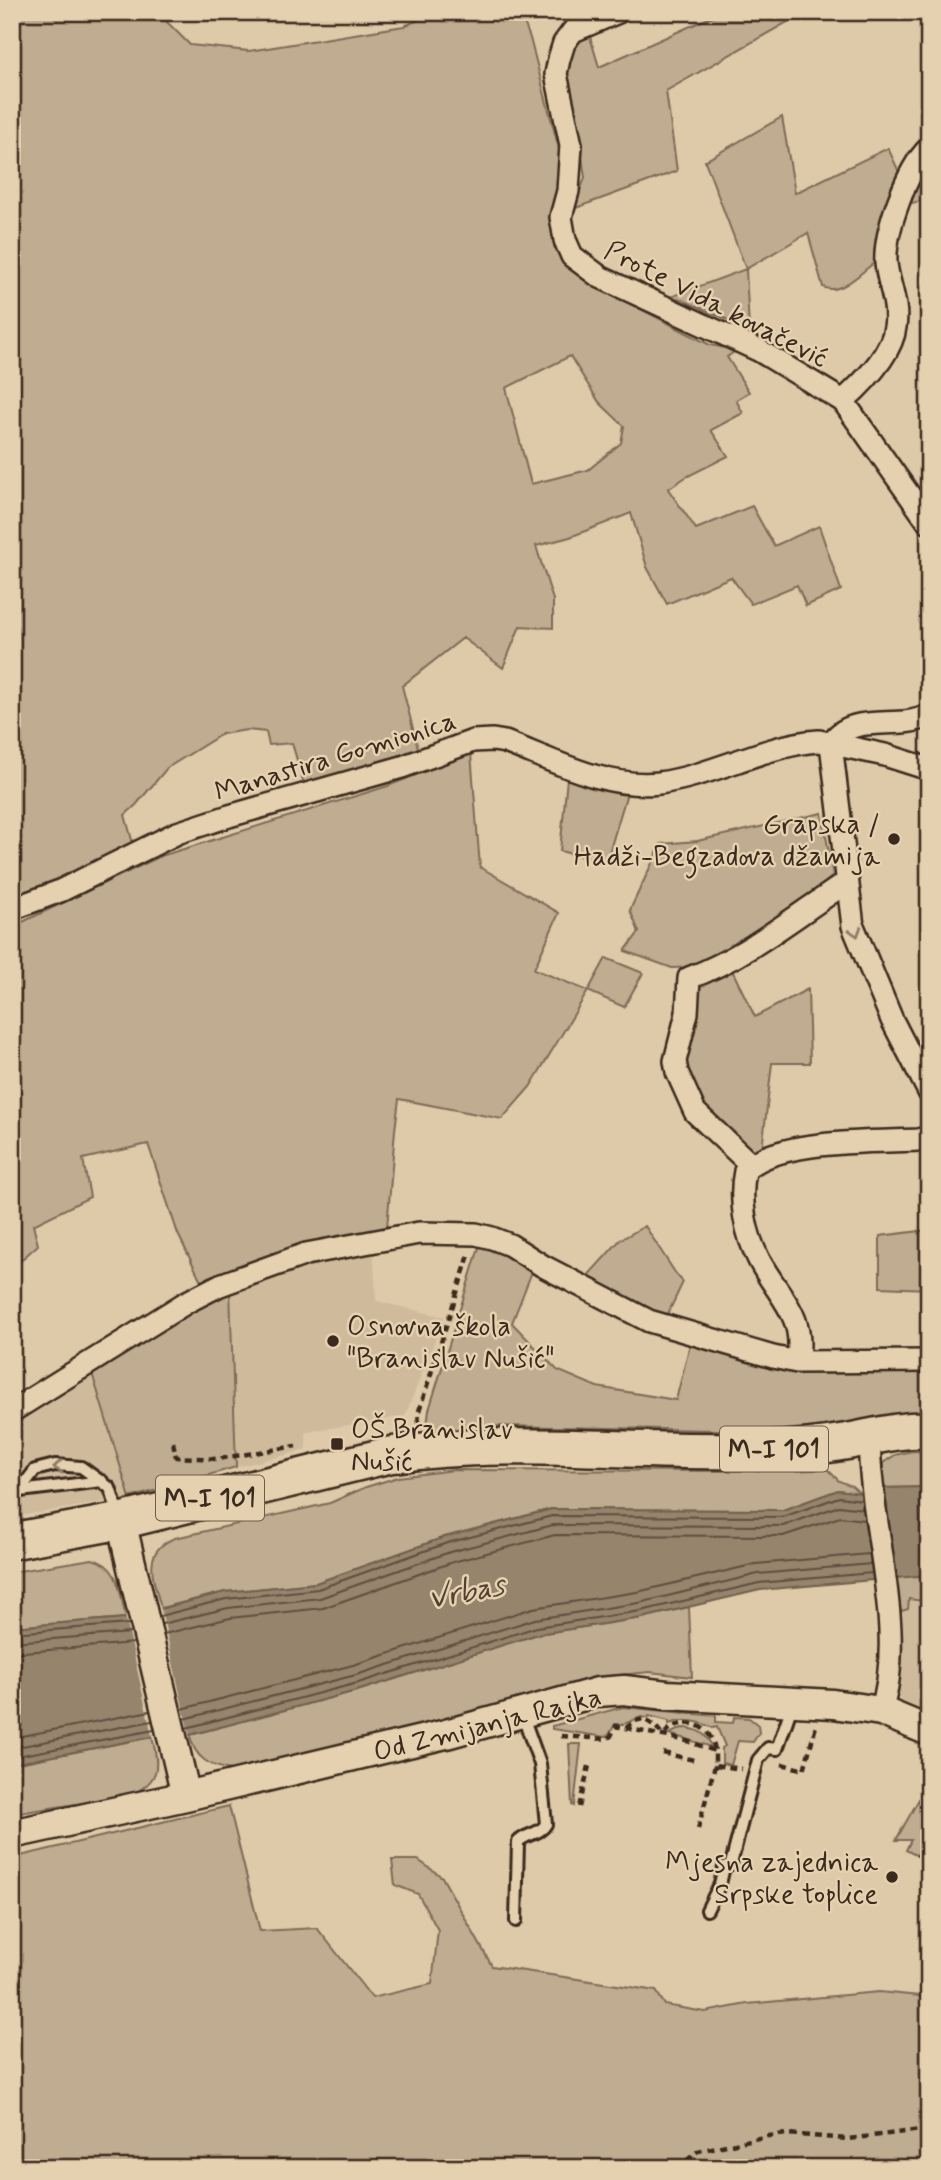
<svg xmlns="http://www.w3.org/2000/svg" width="941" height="2180" viewBox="0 0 941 2180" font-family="Mynerve,sans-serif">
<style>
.built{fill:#cfba9c}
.green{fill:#c0ac90;stroke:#7e6b57;stroke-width:2;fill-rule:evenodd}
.water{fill:#97846d;stroke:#72604d;stroke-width:2}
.pier{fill:#dec9a9}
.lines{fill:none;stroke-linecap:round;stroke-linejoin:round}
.shore{stroke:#604e3e;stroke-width:2}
.service-casing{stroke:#3b2a1e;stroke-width:16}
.minor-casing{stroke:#3b2a1e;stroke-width:26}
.tertiary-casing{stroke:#3b2a1e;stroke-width:33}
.primary-casing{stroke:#3b2a1e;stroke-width:40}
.path{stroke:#3b2a1e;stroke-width:4.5;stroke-dasharray:7 5;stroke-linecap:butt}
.service{stroke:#e5d0af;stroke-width:10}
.minor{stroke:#e5d0af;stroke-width:21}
.tertiary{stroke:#e5d0af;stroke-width:28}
.primary{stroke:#e5d0af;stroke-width:35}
.oneway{stroke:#907d66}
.poi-dot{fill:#3b2a1e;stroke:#e5d0af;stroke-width:2.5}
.labels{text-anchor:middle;stroke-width:5;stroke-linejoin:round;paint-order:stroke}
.shield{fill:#e5d0af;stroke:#6e5c4a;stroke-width:2}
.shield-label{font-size:26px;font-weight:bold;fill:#3b2a1e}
.street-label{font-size:28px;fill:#3b2a1e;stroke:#e5d0af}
.poi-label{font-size:28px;fill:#3b2a1e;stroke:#e5d0af;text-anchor:end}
.water-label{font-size:30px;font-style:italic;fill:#524032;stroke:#e5d0af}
</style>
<rect width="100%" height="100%" fill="#dec9a9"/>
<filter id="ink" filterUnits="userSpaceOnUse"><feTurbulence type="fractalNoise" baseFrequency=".0143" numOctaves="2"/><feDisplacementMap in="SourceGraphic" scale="14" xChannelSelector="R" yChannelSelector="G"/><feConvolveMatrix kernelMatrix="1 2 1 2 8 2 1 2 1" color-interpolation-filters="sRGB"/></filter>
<g filter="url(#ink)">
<path class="built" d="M 373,1245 L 376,1301 L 444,1317 L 405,1416 L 306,1432 L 306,1450 L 236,1467 L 230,1289 L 268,1273 Z
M 92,1373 L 130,1498 L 12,1517 L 12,1421 Z
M 909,1599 L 924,1601 L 922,1608 L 929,1610 L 929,1722 L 904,1709 L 899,1696 L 891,1613 Z"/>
<path class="green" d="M 12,12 L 160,12 L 162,17 L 190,45 L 249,51 L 404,26 L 438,12 L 520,12 L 530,38 L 560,153 L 554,247 L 602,289 L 710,345 L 737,350 L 727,357 L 749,392 L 736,400 L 743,413 L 711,430 L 728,456 L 686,477 L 668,489 L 696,529 L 752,506 L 774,546 L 819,526 L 841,590 L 806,606 L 797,585 L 751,604 L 731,577 L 667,604 L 647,567 L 631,513 L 570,537 L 536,546 L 553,600 L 553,628 L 520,626 L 503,668 L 463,638 L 402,686 L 419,752 L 304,784 L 292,743 L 269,745 L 266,732 L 247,730 L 222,734 L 167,768 L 136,805 L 125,815 L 134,847 L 48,890 L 12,900 ZM 570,356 L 599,402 L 624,426 L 621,443 L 588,470 L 531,484 L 506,388 Z
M 722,12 L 805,12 L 666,91 L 677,171 L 573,209 L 585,178 L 579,135 L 564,69 L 573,42 L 588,30 L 599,67 Z
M 782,117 L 795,193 L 888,148 L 900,174 L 885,210 L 874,263 C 860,273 840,296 823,287 L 808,233 L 746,269 L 749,329 L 673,296 L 746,269 L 705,161 Z
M 929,159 L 929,199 L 903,205 Z
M 471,753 L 480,867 L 559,913 L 534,969 L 588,991 L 606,958 L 643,973 L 624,1007 L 588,991 L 530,1087 L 502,1119 L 399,1099 L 395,1130 L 387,1228 L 328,1239 L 273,1254 L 203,1285 L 178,1234 L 148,1144 L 83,1159 L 90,1197 L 33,1225 L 38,1245 L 12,1268 L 12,927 L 161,856 L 388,786 Z
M 567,778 L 602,789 L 627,793 L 606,863 L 560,851 Z
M 822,813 L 833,876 L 816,890 L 723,954 L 699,967 L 672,968 L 625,951 L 639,932 L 630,910 L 661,844 L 697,841 Z
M 731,968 L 755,1017 L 808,989 L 810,1063 L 772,1063 L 762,1150 L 751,1152 L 701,1109 L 685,1074 L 682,1045 L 694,987 Z
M 645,1226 L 676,1274 L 683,1282 L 665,1320 L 584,1280 L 620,1240 Z
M 929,1230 L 929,1289 L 880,1287 L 880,1236 Z
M 480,1244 L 505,1252 L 533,1269 L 512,1323 L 557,1370 L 597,1387 L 676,1400 L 691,1340 L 929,1368 L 929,1415 L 830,1428 L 771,1431 L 495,1426 L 434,1434 L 427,1426 L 429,1410 Z
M 230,1289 L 236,1467 L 130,1498 L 92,1373 L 185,1312 Z
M 912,1451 L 929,1452 L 929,1487 L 882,1488 L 883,1463 L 895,1455 Z
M 825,1467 L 839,1481 L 852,1486 L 861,1494 L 838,1490 L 783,1510 L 551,1509 L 445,1537 L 316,1583 L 225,1592 L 161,1608 C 154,1580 140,1551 175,1538 L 330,1503 L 366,1487 L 398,1477 L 454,1470 L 787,1471 L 815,1470 Z
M 92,1559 C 120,1565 120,1594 126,1618 L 12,1627 L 12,1572 Z
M 929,1575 L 929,1610 L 922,1608 L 923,1601 L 909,1599 L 908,1609 L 899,1612 L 894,1577 Z
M 689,1607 L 692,1677 L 650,1672 L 599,1677 L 411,1729 L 232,1770 C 210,1767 194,1758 190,1735 L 360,1690 L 538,1634 L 642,1618 Z
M 623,1707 L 716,1716 L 716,1722 L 733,1723 L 734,1717 L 749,1718 L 758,1725 L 759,1733 L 753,1742 L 738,1741 L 731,1765 L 722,1763 L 722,1748 L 725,1746 L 717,1727 L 713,1728 C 699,1721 684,1718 669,1724 L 669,1721 L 649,1716 L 648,1718 L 641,1717 L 624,1724 L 615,1724 L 609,1735 L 605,1737 L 552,1729 L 552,1726 Z
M 682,1728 C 696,1728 707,1733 712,1747 L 669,1734 Z
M 152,1737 C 160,1768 160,1783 127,1796 L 12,1814 L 12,1764 Z
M 569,1744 L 581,1744 L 574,1806 L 572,1805 Z
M 929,1781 L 929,1862 L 906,1850 L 911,1840 L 896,1840 Z
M 229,1806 L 260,1931 L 317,1928 L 372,1998 L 432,1984 L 438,1930 L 418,1894 L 395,1885 L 392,1860 L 418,1860 L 442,1877 L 492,1966 L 656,1991 L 665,2005 L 705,2012 L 747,2004 L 879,1992 L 929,1997 L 929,2168 L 12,2168 L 12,1858 Z"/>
<path class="water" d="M 929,1487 L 929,1575 L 760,1590 L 642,1618 L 538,1634 L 360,1690 L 190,1735 L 152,1737 L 12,1764 L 12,1627 L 126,1618 L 225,1592 L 316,1583 L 445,1537 L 552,1509 L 783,1510 L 838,1490 L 861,1493 L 882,1488 Z"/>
<path class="pier" d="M 160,1605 L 190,1738 L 153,1740 L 125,1615 Z"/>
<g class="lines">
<path class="shore" d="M 160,1616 L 226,1599 L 318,1589 L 447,1543 L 552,1516 L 783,1517 L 839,1497 L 862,1500
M 162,1624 L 228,1608 L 320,1598 L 450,1552 L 553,1525 L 783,1526 L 839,1506 L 863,1509
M 12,1633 L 129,1624
M 164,1634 L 230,1618 L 323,1608 L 453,1562 L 555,1535 L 783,1536 L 840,1517 L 864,1520
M 12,1642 L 131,1633
M 12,1653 L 134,1643
M 182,1709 L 353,1665 L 533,1608 L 637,1592 L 756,1564 L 869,1554
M 184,1719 L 356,1675 L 535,1619 L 639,1603 L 758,1574 L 871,1564
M 186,1728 L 358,1683 L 537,1627 L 641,1611 L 759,1583 L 872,1573
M 12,1738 L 150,1711
M 12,1748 L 152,1721
M 12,1757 L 154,1730"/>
<defs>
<path id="service" d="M 20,1490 L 35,1470 L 55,1465 L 81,1467 L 110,1488 L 120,1518
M 12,1492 L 102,1481
M 707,1910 L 720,1884 L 724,1867 L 731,1864 L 758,1760 L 768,1748 L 777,1749 L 793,1703
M 516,1921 L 518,1842 C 526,1833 540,1835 546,1824 L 540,1764 L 526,1725 L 530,1713"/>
<path id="minor" d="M 618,12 L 573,31 L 564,43 L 559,59 L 556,74 L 571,145 L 568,191 L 561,217 L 565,240 L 572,256 L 600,277 L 760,351 L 843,401 L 929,523
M 843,401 C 862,384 892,354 895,327 C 899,304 888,284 886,263 C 884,232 907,169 929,148
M 929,715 C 899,732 851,710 831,744 L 853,926 L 892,1020 L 929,1092
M 12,909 L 60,891 L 177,833 L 229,816 L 402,767 L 473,741 L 493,740 L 505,742 C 553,760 606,789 659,783 C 710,776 757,749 808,742 L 819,741 L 885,755 L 929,769
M 750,1164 L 695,1112 L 677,1072 L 675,1061 L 687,1013 L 689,978 C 746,957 797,915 847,882
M 797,1362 C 807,1315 778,1297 759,1260 C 745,1233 739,1200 745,1171 C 773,1139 876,1142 918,1140 L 929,1137
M 12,1411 L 187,1302 L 220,1285 L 306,1254 L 419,1233 L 476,1234 L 492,1238 L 510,1245 L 543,1266 L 649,1321 L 773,1357 L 797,1362 L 929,1361
M 870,1437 C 868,1458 872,1480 874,1501 C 882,1566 902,1648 881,1711"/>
<path id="tertiary" d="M 121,1521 L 186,1796
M 12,1834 L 186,1796 L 446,1734 L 598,1692 L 624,1690 L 667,1695 L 833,1704 L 881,1711 L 929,1731"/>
<path id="primary" d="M 12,1541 L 121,1521 L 389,1455 C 514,1437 640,1455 766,1450 C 794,1449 822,1446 850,1441 C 876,1436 902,1429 929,1430"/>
</defs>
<use href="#service" class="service-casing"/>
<use href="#minor" class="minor-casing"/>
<use href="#tertiary" class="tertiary-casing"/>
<use href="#primary" class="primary-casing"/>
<path class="path" d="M 419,1423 L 418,1414 L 469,1255
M 173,1442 L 176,1457 L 217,1459 L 296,1446
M 626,1728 L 635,1721 L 644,1719 L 655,1726 L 663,1735 C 682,1714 712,1723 715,1751
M 561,1736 L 606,1739 L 611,1736 L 616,1726 L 626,1728 L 687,1741 L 715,1751 L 715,1765 L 742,1769
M 663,1753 L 694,1760
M 782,1764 L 804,1770 L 816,1726
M 579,1807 L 589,1766
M 698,1829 L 715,1765
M 918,1857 L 929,1830
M 678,2168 L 698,2151 L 768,2136 L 788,2134 L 848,2139 L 929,2129"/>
<use href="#service" class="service"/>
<use href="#minor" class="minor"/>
<use href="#tertiary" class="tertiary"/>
<use href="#primary" class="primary"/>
</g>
<defs><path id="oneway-chevron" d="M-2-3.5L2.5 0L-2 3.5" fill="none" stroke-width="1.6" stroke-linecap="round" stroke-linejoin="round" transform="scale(1.75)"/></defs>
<g class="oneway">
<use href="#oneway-chevron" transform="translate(856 932) rotate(73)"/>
<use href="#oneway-chevron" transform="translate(58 1467) rotate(175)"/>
</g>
</g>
<g class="poi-dot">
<circle cx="894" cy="839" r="7"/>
<circle cx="333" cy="1341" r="7"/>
<rect x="330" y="1437" width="14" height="14" rx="3.5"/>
<circle cx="892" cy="1877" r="7"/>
</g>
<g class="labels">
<g class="shield">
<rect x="720" y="1426.5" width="108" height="45" rx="5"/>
<rect x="156" y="1475.5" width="108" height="45" rx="5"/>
</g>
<g class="shield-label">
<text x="774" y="1458">M-I 101</text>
<text x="210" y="1507">M-I 101</text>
</g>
<g class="street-label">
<text transform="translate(717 303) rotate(27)" y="10">Prote Vida kovačević</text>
<text transform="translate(335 755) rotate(-17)" y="10">Manastira Gomionica</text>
<text transform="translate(487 1723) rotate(-14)" y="10">Od Zmijanja Rajka</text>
</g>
<g class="poi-label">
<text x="880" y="833">Grapska /<tspan x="880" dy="32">Hadži-Begzadova džamija</tspan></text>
<text x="347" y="1335" text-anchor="start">Osnovna škola<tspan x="347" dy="32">"Branislav Nušić"</tspan></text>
<text x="351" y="1438" text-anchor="start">OŠ Branislav<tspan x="351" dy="32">Nušić</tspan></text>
<text x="878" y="1871">Mjesna zajednica<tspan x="878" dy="32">Srpske toplice</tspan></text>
</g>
<g class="water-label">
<text transform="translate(466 1591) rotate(-11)" y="10">Vrbas</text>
</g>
</g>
<rect width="941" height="2180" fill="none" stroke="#e5d0af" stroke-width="42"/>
<rect x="21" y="21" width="899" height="2138" fill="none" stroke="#3b2a1e" stroke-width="2.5" filter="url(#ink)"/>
</svg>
